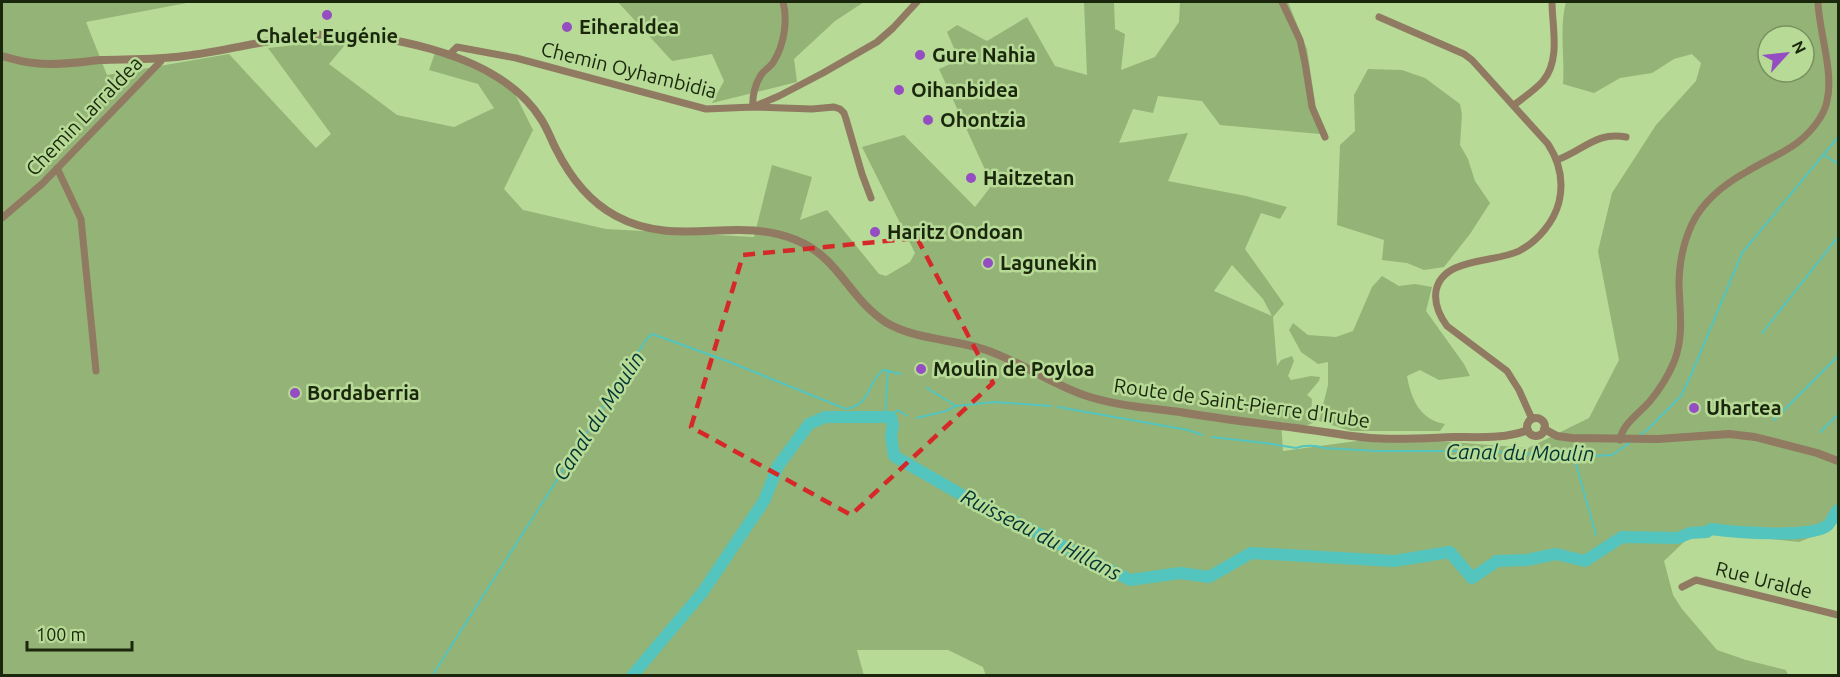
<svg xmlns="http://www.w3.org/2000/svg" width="1840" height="677" viewBox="0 0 1840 677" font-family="Ubuntu,sans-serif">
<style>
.green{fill:#94b377;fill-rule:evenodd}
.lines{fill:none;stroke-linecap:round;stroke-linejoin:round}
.stream{stroke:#53c4be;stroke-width:2}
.river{stroke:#53c4be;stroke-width:12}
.minor{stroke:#907a62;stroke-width:7}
.tertiary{stroke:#907a62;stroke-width:8}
.marked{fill:none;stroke:#d62828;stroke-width:4.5;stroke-dasharray:12 8;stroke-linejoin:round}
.poi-dot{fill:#954ec1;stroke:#b7da97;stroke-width:2}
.labels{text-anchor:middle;stroke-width:5;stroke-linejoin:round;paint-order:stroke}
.poi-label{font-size:20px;font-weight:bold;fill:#1a270c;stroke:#b7da97;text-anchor:start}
.street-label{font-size:20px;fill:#1a270c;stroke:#b7da97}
.water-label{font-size:21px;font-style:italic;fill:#003533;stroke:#b7da97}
</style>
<rect width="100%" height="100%" fill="#b7da97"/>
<path class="green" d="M 2,2 L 192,2 L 86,22 L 107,75 L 229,54 L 316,148 L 331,134 L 268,48 L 340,40 L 344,46 L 329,64 L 397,115 L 454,127 L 494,108 L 478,84 L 429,70 L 436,50 L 512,88 L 533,130 L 504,189 L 523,210 L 606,229 L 754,237 L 772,165 L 812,177 L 800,220 L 827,210 L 879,274 L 886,276 L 910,262 L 915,253 L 862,147 L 904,135 L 975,207 L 992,185 L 939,69 L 959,60 L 947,32 L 957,25 L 987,41 L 1027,17 L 1055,66 L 1087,75 L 1084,2 L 1114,2 L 1115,29 L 1125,34 L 1121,70 L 1155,57 L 1179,22 L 1180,2 L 1288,2 L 1307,49 L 1320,134 L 1220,125 L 1202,101 L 1158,96 L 1153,113 L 1133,109 L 1119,143 L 1188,133 L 1168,181 L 1246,196 L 1287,207 L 1280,219 L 1261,213 L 1245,249 L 1284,304 L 1273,317 L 1277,366 L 1281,360 L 1292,356 L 1294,361 L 1288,376 L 1291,380 L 1311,376 L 1320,377 L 1319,381 L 1307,395 L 1312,399 L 1311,412 L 1315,421 C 1306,429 1291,425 1281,422 L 1283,451 L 1386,437 L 1528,448 L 1589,418 L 1619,360 L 1598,251 L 1612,193 L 1656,125 L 1696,81 L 1701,63 L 1692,54 L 1674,59 L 1652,73 L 1620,78 L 1594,93 L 1563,84 C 1565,57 1559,28 1566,2 L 1838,2 L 1838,521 L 1831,529 L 1799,542 L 1707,532 L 1685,541 L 1664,561 L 1673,595 L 1682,609 L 1717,650 L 1746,660 L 1786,670 L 1788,675 L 986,676 L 983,667 L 948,650 L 857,650 L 864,676 L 2,675 ZM 1768,36 L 1804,36 L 1804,72 L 1768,72 ZM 1232,265 L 1263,299 L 1272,316 L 1214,291 Z
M 618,2 L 864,2 L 835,21 L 794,59 L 797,82 L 712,103 L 724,81 L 712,54 L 672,61 Z
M 1368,69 L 1402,70 L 1425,78 L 1460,104 L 1462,114 L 1460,145 L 1468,159 L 1475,181 L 1490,203 L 1470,234 L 1444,267 L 1424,270 L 1407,263 L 1382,260 L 1384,240 L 1337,225 L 1340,145 L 1355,131 L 1354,95 Z
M 1382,276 L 1399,286 L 1415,284 L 1432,287 L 1426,311 L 1464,364 L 1470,376 L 1439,380 L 1420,370 L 1407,376 C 1411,399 1420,420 1445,424 L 1440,431 L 1351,431 L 1319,421 L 1328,385 L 1328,362 L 1318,364 L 1301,352 L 1289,330 L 1293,323 L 1308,335 L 1336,337 L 1353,331 L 1372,287 Z"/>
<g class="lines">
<path class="stream" d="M 1824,155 L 1838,164
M 1762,333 L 1838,237
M 927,388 L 956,406 L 995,402 L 1051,406
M 1058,407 L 1188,430 L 1202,435
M 885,417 L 888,370
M 891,417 L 898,410 L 907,416
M 917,418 L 946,411 L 956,406
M 1774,420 L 1838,356
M 1820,432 L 1838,415
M 1639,436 L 1647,430 L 1681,396 L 1691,375 L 1742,253 L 1838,137
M 1212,437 L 1265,443 L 1296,448 C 1304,445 1316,445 1324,448 L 1376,451 L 1489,451 L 1574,457 L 1612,455 L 1632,441
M 1574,457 L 1596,535
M 432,676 L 646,340 L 652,334 L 727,361 L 846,409 C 872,404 866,384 883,370 L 901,374"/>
<path class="river" d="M 632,676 L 702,593 L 764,501 L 778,466 L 809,424 L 825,417 L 891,417 L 893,425 L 891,435 L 894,456 L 962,495 L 1130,580 L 1180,573 L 1209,577 L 1251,553 L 1394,561 L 1450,552 L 1472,578 L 1497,561 L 1527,560 L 1556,554 L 1585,561 L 1622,537 L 1678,538 L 1690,533 L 1707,532 L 1711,529 C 1732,532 1813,539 1828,525 C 1832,521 1834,514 1838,510"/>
<path class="minor" d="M 783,2 C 788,20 784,45 774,61 C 771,67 764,70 761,75 C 755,84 752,97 753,107 L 812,109 L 834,107 L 840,109 L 844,113 L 846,119 L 862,174 L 871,198
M 1282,2 L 1300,40 L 1305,63 L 1312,107 L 1325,137
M 1379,17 L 1464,54 L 1472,60 L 1548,144 C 1559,161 1564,181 1559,202 C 1554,222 1538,241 1519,251 C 1495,263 1442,257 1436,291 C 1434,304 1439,315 1447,326 L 1507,371 L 1519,390 L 1532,419
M 449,55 L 457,47 L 516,58 L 706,109 L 753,107 L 779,96 L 823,73 L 877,42 L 893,28 L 917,2
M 1514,105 C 1523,98 1535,90 1543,81 C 1561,60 1552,26 1552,2
M 1557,160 C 1584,150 1597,131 1626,137
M 57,168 L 81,219 L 96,371
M 2,218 L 43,183 L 161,61 L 160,58
M 1620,440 C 1622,424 1640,413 1650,401 C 1660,389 1668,376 1674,362 C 1684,337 1680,312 1679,286 C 1679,265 1683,243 1692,224 C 1703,201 1726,183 1748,171 C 1776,154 1801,148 1820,118 C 1823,113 1826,107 1827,101 C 1834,72 1819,32 1818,2
M 1682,587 L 1696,580 L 1838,615"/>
<path class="tertiary" d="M 2,56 C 12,59 23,62 34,63 C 56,66 79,62 100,60 C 128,59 156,60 184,56 C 228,51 271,38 315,35 C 353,32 395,39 431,49 C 473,61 517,81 541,119 C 547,128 551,139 556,149 C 570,177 588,201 616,216 C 677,249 736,215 796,240 C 839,257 850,300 887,323 C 917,340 952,339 983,349 C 1021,361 1053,386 1090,397 C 1119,406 1150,408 1180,412 C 1219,419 1257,423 1296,428 C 1321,431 1345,436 1370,438 C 1398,440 1426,438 1454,437 C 1478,437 1505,439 1528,430
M1527 427a9 9 0 1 1 18 0a9 9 0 1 1-18 0Z
M 1544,429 L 1557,436 L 1572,438 L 1658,439 L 1729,434 L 1755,437 L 1817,453 L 1838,461"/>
</g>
<path class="marked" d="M 917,238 L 993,383 L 851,515 L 691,427 L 743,255 Z"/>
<g class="poi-dot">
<circle cx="327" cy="15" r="6"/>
<circle cx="567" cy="27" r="6"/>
<circle cx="920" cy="55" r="6"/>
<circle cx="899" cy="90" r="6"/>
<circle cx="928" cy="120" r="6"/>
<circle cx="971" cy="178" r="6"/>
<circle cx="875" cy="232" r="6"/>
<circle cx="988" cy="263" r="6"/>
<circle cx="921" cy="369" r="6"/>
<circle cx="295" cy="393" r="6"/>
<circle cx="1694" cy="408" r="6"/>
</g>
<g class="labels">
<g class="poi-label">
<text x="579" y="34">Eiheraldea</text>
<text x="327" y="43" text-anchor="middle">Chalet Eugénie</text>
<text x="932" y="62">Gure Nahia</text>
<text x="911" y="97">Oihanbidea</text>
<text x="940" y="127">Ohontzia</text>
<text x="983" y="185">Haitzetan</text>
<text x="887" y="239">Haritz Ondoan</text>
<text x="1000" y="270">Lagunekin</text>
<text x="933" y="376">Moulin de Poyloa</text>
<text x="307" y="400">Bordaberria</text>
<text x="1706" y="415">Uhartea</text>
</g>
<g class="street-label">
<text transform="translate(629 70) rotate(14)" y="7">Chemin Oyhambidia</text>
<text transform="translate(84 116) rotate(-46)" y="7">Chemin Larraldea</text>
<text transform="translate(1242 403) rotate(8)" y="7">Route de Saint-Pierre d'Irube</text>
<text transform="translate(1764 580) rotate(14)" y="7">Rue Uralde</text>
</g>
<g class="water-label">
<text transform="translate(599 416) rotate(-57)" y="7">Canal du Moulin</text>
<text transform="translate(1520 453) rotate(1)" y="7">Canal du Moulin</text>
<text transform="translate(1041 535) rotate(27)" y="7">Ruisseau du Hillans</text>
</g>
</g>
<rect width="1840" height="677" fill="none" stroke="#1a270c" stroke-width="6"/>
<g transform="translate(1786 54) rotate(63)"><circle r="28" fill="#b7da97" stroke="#78925f" stroke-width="1.5"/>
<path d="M0-4.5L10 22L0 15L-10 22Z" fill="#954ec1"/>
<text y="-9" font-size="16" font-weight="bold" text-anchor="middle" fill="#1a270c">N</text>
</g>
<path d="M27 641v9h105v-9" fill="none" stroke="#1a270c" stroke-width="3"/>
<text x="36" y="641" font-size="18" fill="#1a270c" stroke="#b7da97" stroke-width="4.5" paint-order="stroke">100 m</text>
</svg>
